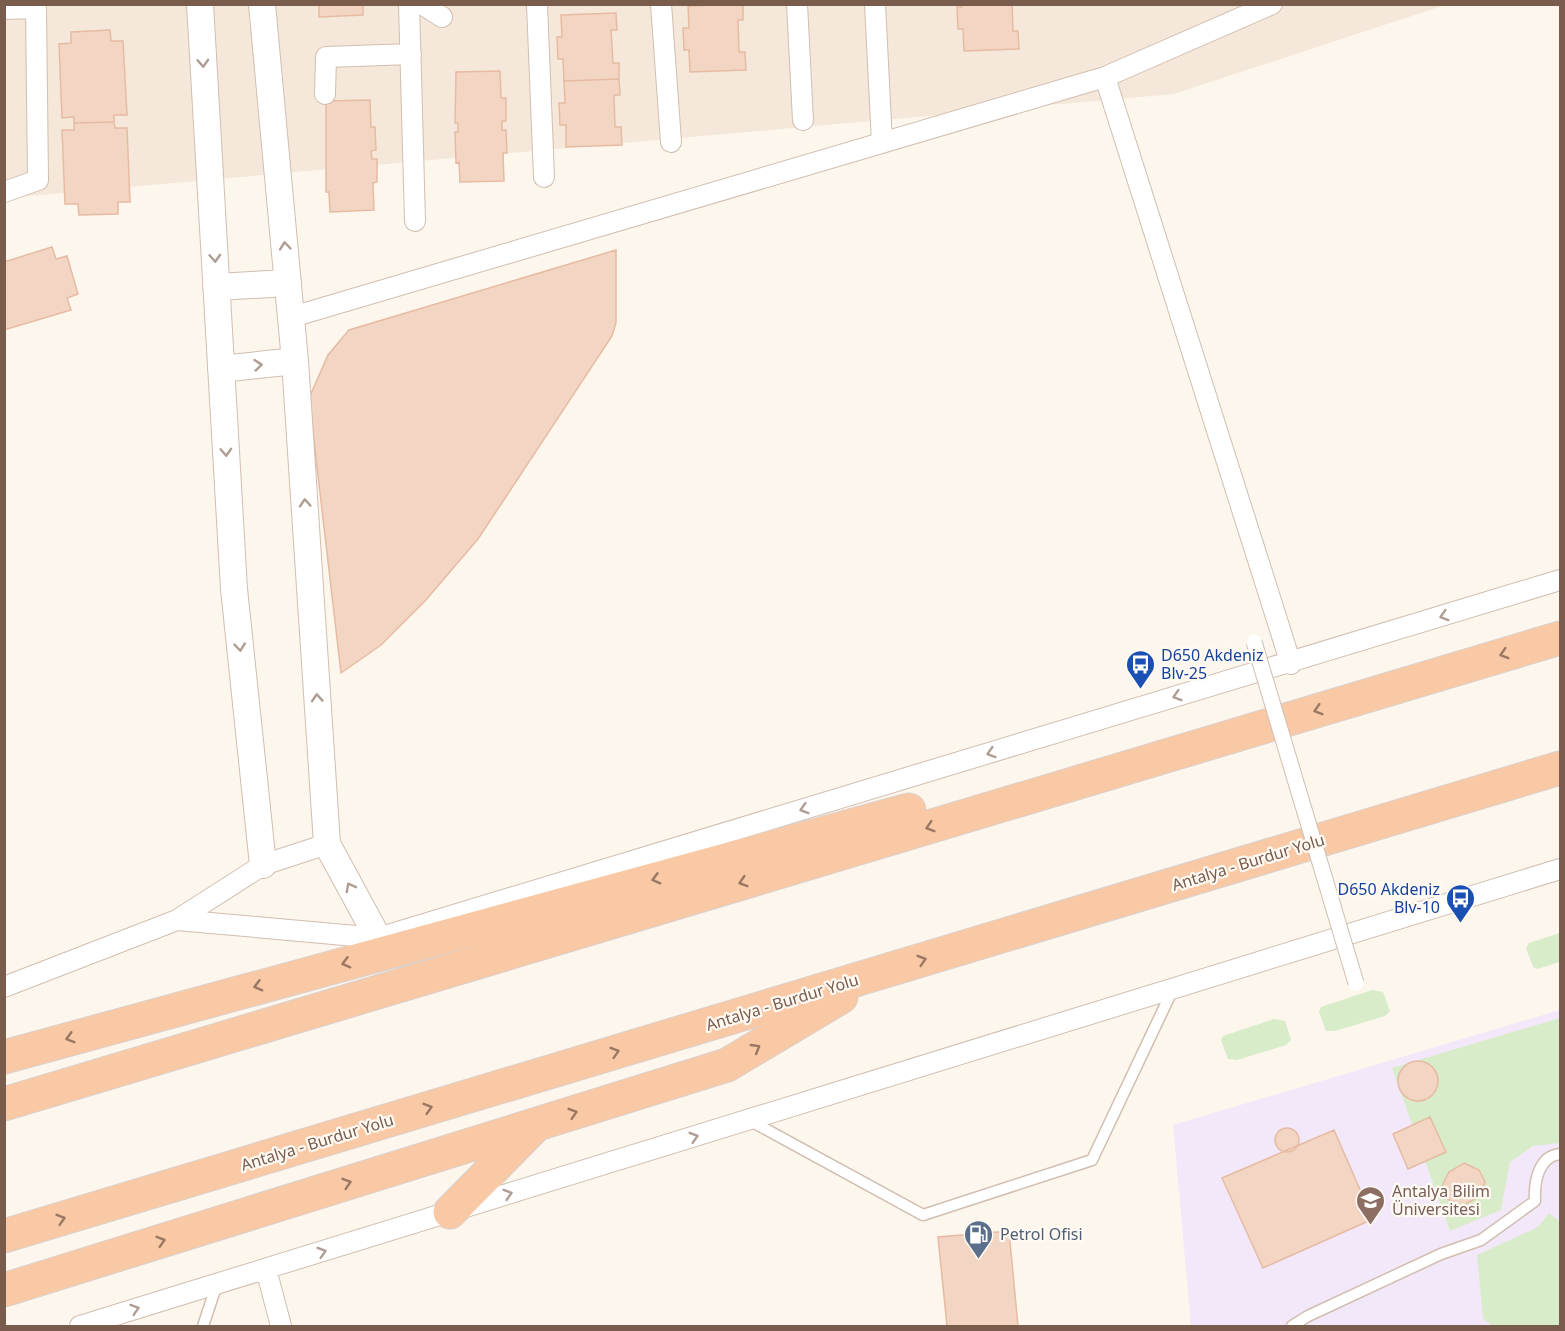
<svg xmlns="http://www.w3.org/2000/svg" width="1565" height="1331" viewBox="0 0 1565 1331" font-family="'Noto Sans',sans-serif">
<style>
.residential{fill:#f5e8da}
.education{fill:#f3e8fa}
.green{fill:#d8ecc9}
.building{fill:#f3d5c3;stroke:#e6bba3;stroke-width:1.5}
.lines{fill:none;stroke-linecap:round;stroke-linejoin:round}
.service-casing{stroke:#d1beb0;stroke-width:13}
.minor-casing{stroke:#d1beb0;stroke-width:22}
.tertiary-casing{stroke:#d1beb0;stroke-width:28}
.trunk-casing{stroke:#dad1cd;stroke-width:35}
.service{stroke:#fff;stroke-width:10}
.minor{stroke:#fff;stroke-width:20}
.tertiary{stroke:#fff;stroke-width:26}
.trunk{stroke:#f9c8a4;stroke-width:33}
.pedestrian-bridge-casing{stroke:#d1beb0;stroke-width:17;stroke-linecap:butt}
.pedestrian-bridge{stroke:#fff;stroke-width:15}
.oneway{stroke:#af9d94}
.oneway2{stroke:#9a7763}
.labels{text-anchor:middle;stroke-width:4.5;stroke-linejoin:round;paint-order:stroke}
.transit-label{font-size:16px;fill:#164399;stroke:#fffaf3;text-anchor:start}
.street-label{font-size:16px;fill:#7a5c4d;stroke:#fffaf3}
.education-label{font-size:16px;fill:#785e54;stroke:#fffaf3;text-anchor:start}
.service-label{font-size:16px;fill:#4e5e75;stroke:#fffaf3;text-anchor:start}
</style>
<rect width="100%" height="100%" fill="#fdf6ec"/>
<path class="residential" d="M 5,5 L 1445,5 L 1174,94 L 5,198 Z"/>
<path class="education" d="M 1560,1010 L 1560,1326 L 1191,1326 L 1173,1125 Z"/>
<path class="green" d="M 1560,933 L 1560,962 L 1537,969 L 1533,967 L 1526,948 L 1529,943 Z
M 1372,990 L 1383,992 L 1390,1011 L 1385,1016 L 1335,1031 L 1326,1031 L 1319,1012 L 1321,1007 Z
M 1560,1018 L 1560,1143 L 1533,1146 L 1510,1162 L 1501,1210 L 1450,1231 L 1392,1068 Z
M 1274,1019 L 1285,1021 L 1291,1040 L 1286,1045 L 1237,1060 L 1228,1059 L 1221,1040 L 1223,1036 Z
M 1549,1213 L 1560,1222 L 1560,1326 L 1493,1326 L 1483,1319 L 1477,1255 L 1538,1227 Z"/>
<path class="building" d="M 319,4 L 363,4 L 363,15 L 319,17 Z
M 743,4 L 743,20 L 738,20 L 739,52 L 745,52 L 746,70 L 690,72 L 689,50 L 684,50 L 683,28 L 689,28 L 688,6 Z
M 962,4 L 1012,4 L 1013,31 L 1018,31 L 1019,49 L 964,51 L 963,29 L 958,29 L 957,7 L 962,7 Z
M 616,13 L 617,30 L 611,30 L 613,63 L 619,63 L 619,79 L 564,81 L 563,59 L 558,59 L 557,37 L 562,37 L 561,15 Z
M 110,30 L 111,41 L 123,41 L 127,115 L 114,115 L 114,122 L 74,123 L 74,117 L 62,118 L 59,44 L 71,43 L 71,32 Z
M 500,71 L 501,98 L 506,98 L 506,121 L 502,121 L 502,130 L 506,130 L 507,153 L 503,153 L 504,181 L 460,182 L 459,162 L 456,163 L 455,132 L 458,132 L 458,123 L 455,123 L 456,72 Z
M 619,79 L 620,95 L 614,95 L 615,127 L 621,127 L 622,145 L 566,147 L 566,125 L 560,125 L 559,103 L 565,103 L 564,81 Z
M 370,100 L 371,127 L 375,127 L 376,150 L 371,151 L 372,159 L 377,159 L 377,182 L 373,183 L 374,210 L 330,212 L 329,192 L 326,192 L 326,101 Z
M 114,122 L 115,128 L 127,128 L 130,202 L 118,202 L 118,214 L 79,215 L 78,204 L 65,204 L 62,130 L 74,130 L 74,123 Z
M 52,247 L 56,259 L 67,256 L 78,294 L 67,298 L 71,310 L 4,330 L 4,262 Z
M 616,250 L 616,323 L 612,336 L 478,539 L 425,601 L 381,645 L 341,673 L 309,398 L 328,355 L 349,330 Z
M1398 1081a20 20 0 1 1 40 0a20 20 0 1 1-40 0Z
M 1430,1117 L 1446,1152 L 1408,1169 L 1393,1134 Z
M1275 1140a12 12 0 1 1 24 0a12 12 0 1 1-24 0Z
M 1334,1130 L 1373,1219 L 1263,1268 L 1222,1178 Z
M 1464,1163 L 1479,1170 L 1485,1182 L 1480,1196 L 1463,1206 L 1447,1199 L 1442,1186 L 1449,1172 Z
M 1009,1231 L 1018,1326 L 947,1326 L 938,1237 Z"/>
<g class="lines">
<defs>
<path id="service" d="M 749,1120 L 923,1215 L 1092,1160 L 1173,989
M 203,1326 L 217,1284
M 1292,1326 L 1308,1316 L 1441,1254 L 1481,1240 L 1535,1201 C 1534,1183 1538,1156 1560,1154"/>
<path id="minor" d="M 409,4 L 415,221
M 422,4 L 442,17
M 537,4 L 544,177
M 661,4 L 671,142
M 797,4 L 803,120
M 875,4 L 882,143
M 4,9 L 36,8 L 38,180 L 4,192
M 1105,77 L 1291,664
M 325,94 L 326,57 L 411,54
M 292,317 L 1105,77 L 1272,4
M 177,920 L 378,938 L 1560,580
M 4,987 L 177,920 L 263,865 L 327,844
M 266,1269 L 281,1326
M 80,1326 L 1560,869"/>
<path id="tertiary" d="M 200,4 L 234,589 L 263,865
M 262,4 L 295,361 L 327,844 L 378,938
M 216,287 L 288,283
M 221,369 L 295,361"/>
<path id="trunk" d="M 4,1057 L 909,810
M 4,1104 L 1560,638
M 450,1212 L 533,1128
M 4,1236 L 1560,768
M 4,1290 L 727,1065 L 841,997"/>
</defs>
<use href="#service" class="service-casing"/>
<use href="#minor" class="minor-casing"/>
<use href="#tertiary" class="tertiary-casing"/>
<use href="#trunk" class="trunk-casing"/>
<use href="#service" class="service"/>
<use href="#minor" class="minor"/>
<use href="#tertiary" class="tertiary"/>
<use href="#trunk" class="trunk"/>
<defs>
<path id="pedestrian-bridge" d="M 1254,642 L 1356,983"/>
</defs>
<use href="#pedestrian-bridge" class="pedestrian-bridge-casing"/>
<use href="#pedestrian-bridge" class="pedestrian-bridge"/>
</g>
<defs><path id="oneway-chevron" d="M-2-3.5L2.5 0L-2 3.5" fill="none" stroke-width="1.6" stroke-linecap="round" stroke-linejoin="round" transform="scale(1.5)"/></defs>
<g class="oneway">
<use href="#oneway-chevron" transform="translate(203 63) rotate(87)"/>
<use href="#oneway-chevron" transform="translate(285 246) rotate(-95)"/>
<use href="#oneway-chevron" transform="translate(215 258) rotate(87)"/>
<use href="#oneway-chevron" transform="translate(258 365) rotate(-6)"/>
<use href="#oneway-chevron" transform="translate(226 452) rotate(87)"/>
<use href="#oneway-chevron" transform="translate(305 503) rotate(-94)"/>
<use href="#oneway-chevron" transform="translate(1444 616) rotate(163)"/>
<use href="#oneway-chevron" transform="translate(240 647) rotate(84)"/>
<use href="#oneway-chevron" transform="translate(1177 696) rotate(163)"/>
<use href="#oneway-chevron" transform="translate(317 698) rotate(-94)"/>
<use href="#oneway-chevron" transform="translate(991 753) rotate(163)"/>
<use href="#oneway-chevron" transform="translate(804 809) rotate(163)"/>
<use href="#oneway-chevron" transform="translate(350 887) rotate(-118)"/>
<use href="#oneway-chevron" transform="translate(694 1137) rotate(-17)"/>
<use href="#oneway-chevron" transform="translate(508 1194) rotate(-17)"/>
<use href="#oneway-chevron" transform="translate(322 1252) rotate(-17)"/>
<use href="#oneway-chevron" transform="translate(135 1309) rotate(-17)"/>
</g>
<g class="oneway2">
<use href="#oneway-chevron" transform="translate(1504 654) rotate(163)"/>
<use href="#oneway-chevron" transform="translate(1318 710) rotate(163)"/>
<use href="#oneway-chevron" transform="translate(930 827) rotate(163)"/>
<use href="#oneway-chevron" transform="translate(656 879) rotate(165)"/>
<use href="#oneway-chevron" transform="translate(743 882) rotate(163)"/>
<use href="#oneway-chevron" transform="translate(922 960) rotate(-17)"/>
<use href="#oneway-chevron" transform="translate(346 963) rotate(165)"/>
<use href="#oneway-chevron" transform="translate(258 986) rotate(165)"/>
<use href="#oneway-chevron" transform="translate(70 1038) rotate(164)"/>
<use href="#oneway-chevron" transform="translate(756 1048) rotate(-31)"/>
<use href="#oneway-chevron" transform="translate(615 1052) rotate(-17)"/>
<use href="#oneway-chevron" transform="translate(428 1108) rotate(-17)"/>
<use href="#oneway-chevron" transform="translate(573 1113) rotate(-17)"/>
<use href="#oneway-chevron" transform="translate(347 1183) rotate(-17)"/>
<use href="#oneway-chevron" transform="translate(61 1219) rotate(-17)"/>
<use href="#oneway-chevron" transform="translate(161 1241) rotate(-17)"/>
</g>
<defs>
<symbol id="bus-pin" viewBox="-11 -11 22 30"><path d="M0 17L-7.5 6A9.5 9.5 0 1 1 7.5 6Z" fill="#1a4fb4" stroke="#fffaf3"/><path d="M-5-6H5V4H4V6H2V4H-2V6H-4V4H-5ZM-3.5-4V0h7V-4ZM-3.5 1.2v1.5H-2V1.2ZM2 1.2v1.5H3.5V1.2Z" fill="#fff"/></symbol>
<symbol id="university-pin" viewBox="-11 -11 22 30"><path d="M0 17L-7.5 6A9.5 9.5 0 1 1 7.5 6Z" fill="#8d6e63" stroke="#fffaf3"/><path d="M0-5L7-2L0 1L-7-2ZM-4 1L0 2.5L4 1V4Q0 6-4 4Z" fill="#fff"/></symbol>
<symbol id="fuel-pin" viewBox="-11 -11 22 30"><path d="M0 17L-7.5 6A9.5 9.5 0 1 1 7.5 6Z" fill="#5c6f8a" stroke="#fffaf3"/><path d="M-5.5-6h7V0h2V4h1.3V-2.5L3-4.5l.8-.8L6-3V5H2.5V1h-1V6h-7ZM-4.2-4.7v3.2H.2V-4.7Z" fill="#fff"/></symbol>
</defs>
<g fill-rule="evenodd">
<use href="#bus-pin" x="1124" y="648" width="33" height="45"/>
<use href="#bus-pin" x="1444" y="882" width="33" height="45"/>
<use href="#university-pin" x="1354" y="1184" width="33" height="45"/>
<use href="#fuel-pin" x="962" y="1218" width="33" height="45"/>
</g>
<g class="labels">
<g class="transit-label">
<text x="1161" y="661">D650 Akdeniz<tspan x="1161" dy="18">Blv-25</tspan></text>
<text x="1440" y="895" text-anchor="end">D650 Akdeniz<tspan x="1440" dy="18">Blv-10</tspan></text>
</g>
<g class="street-label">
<text transform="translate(1248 862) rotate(-17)" y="6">Antalya - Burdur Yolu</text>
<text transform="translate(782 1002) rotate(-17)" y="6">Antalya - Burdur Yolu</text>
<text transform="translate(317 1142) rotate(-17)" y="6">Antalya - Burdur Yolu</text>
</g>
<g class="education-label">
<text x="1392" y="1197">Antalya Bilim<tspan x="1392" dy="18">Üniversitesi</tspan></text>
</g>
<g class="service-label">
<text x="1000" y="1240">Petrol Ofisi</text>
</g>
</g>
<rect width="1565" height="1331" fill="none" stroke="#7a5c4d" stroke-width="12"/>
</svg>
